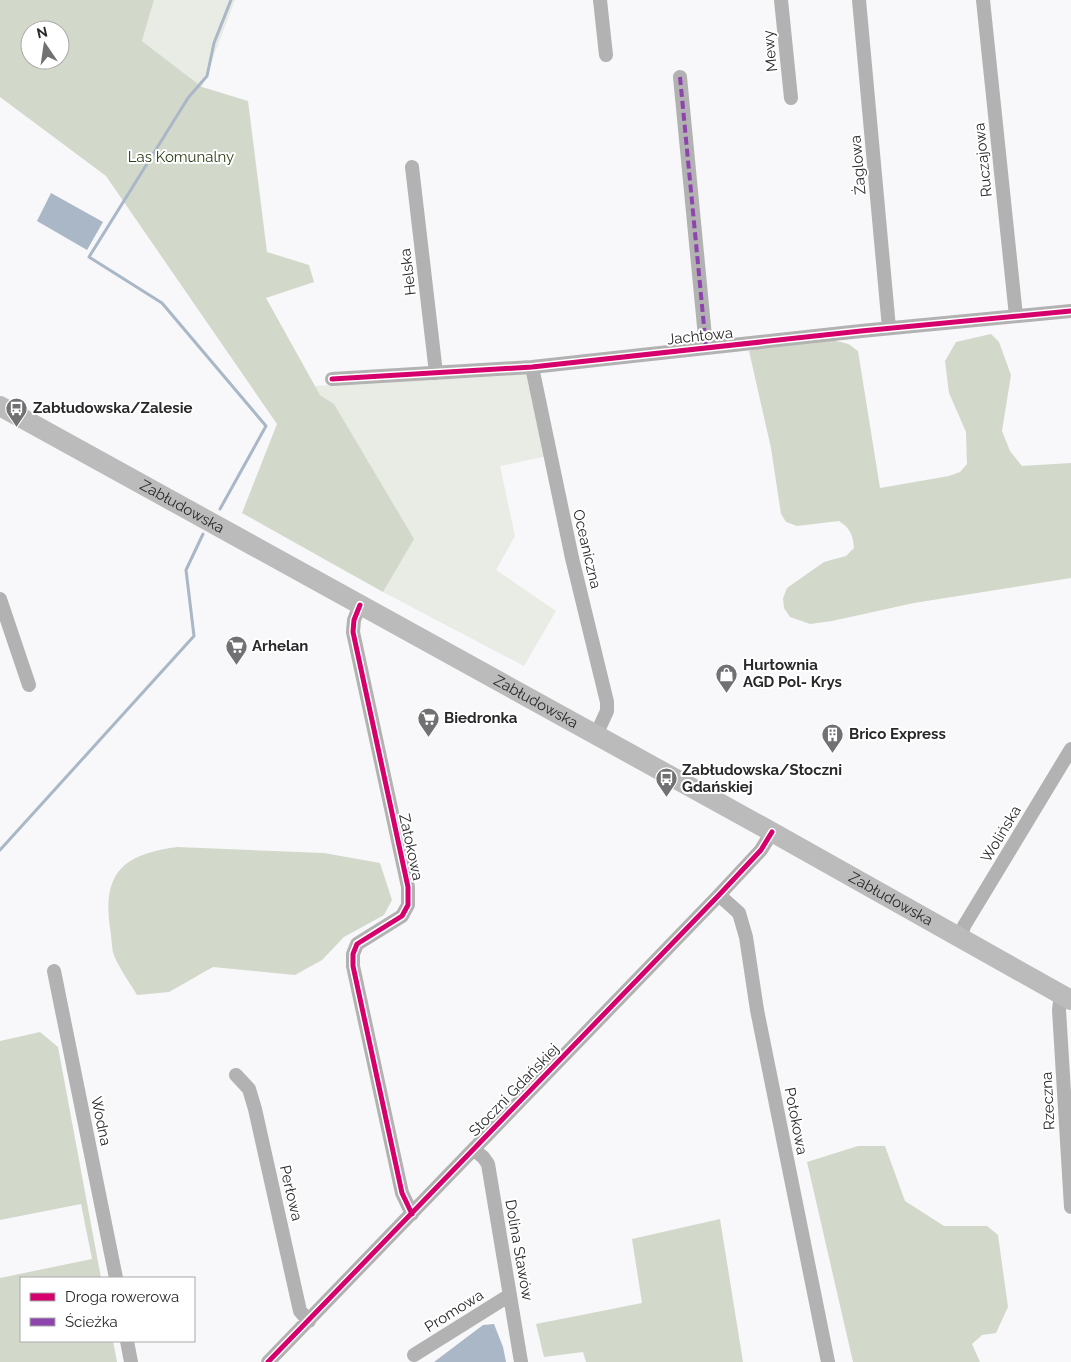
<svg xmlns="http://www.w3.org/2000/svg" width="1071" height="1362" viewBox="0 0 1071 1362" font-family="Raleway,sans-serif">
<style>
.green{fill:#e8ece4}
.forest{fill:#d2d9cb;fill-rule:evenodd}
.water{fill:#a9b7c7}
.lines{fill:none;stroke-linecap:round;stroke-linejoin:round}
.stream{stroke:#a9b7c7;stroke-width:3}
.minor{stroke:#b2b2b2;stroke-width:14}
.highway{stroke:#bcbbbb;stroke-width:20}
.quiet{stroke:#8e44ad;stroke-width:4;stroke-dasharray:8 4;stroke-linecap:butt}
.cycleway-casing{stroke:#fff;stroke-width:8}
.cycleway{stroke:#d6006c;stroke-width:5}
.labels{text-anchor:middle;stroke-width:4;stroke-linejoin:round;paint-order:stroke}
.street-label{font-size:15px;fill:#29282a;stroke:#fff}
.park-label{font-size:15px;fill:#2a3e14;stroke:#fff}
.poi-label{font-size:15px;font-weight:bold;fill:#29282a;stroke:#fff;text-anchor:start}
</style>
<rect width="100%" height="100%" fill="#f8f7f9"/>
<path class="green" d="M 154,0 L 235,0 L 202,87 L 142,41 Z
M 506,374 L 539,374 L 557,454 L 500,466 L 515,536 L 496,570 L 556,611 L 524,666 L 383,592 L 413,539 L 334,404 L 320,395 L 315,386 Z"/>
<path class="forest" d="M 0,0 L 154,0 L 142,41 L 202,87 L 248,101 L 267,252 L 309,265 L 314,282 L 266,298 L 320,395 L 334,404 L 414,539 L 383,592 L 242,513 L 277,424 L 106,176 L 0,97 ZM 30,30 L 60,30 L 60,60 L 30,60 Z
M 991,334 L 999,342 L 1011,375 L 1002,431 L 1010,451 L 1022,466 L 1071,463 L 1071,578 L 914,603 L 832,621 L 810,624 L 790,617 L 784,608 L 783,598 L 787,588 L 824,562 L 846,556 L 854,548 C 853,535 850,528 839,521 L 797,526 L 786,522 L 781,514 L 771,448 L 749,351 C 775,345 823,334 848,344 C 851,345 855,349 858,351 L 880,488 L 949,476 L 960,472 L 967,464 L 966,432 L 949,393 L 945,361 L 956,342 Z
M 177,847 L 324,853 L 380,863 L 392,900 L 384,915 L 344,937 L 322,960 L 295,975 L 213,967 L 169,992 L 137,995 C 130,983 121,971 115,958 C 111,950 112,937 110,928 C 102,872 124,854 177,847 Z
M 40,1032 L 58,1047 L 101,1278 L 21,1278 L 21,1341 L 113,1341 L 117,1362 L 0,1362 L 0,1278 L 92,1259 L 81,1204 L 0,1220 L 0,1041 Z
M 858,1146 L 885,1146 L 905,1201 L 944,1226 L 987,1226 L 998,1235 L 1008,1307 L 996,1333 L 982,1335 L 972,1344 L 980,1362 L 853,1362 L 807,1162 Z
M 720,1219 L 743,1362 L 586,1362 L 583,1352 L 544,1357 L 536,1324 L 642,1303 L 632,1239 Z"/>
<path class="water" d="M 51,193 L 103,222 L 87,250 L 37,221 Z
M 494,1324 L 503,1347 L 506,1362 L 434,1362 L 483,1325 Z"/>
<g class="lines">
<path class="stream" d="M 220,509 L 266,426 L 162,303 L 89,257 L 188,98 L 207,76 L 214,43 L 231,0
M 0,850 L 194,636 L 186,570 L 203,534"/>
<path class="minor" d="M 600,0 L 606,55
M 781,0 L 791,98
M 859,0 L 889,328
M 983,0 L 1016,316
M 680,77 L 706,347
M 412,167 L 436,373
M 532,367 L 572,558 L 607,702 L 607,711 L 596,735
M 332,379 L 532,367 L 861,331 L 1071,311
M 0,599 L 29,685
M 360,605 L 354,620 L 353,632 L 408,887 L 408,905 L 402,916 L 357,944 L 353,954 L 353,966 L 402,1193 L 412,1214
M 719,895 L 739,913 L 746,937 L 757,1010 L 828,1362
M 961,937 L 964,926 L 1071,749
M 54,971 L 116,1278
M 1061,994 L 1059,1010 L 1071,1207
M 236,1075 L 249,1089 L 255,1109 L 300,1311 L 309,1321
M 474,1150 L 483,1157 L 488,1164 L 521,1362
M 127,1341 L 131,1362
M 414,1355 L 510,1295
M 268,1362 L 719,895 L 761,850 L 772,832"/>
<path class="highway" id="s1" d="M 0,406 L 772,832 L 1071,1000"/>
<path class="quiet" d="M 680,77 L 706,347"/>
<defs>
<path id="cycleway" d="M 332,379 L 532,367 L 861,331 L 1071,311
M 360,605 L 354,620 L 353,632 L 408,887 L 408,905 L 402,916 L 357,944 L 353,954 L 353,966 L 402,1193 L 412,1214
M 268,1362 L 719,895 L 761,850 L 772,832"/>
</defs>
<use href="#cycleway" class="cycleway-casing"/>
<use href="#cycleway" class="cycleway"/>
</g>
<defs>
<symbol id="bus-pin" viewBox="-11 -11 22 30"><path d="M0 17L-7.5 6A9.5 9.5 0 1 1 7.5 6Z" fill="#717072" stroke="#fff"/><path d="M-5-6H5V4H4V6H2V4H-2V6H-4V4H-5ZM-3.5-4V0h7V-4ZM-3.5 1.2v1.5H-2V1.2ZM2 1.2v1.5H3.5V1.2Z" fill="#fff"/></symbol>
<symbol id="supermarket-pin" viewBox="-11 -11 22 30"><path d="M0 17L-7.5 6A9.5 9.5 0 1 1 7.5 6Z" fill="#717072" stroke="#fff"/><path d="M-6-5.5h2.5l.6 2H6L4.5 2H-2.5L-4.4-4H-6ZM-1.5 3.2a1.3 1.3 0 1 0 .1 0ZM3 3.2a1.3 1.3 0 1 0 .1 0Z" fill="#fff"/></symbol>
<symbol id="shop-pin" viewBox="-11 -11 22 30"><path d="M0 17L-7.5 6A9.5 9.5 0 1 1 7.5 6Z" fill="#717072" stroke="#fff"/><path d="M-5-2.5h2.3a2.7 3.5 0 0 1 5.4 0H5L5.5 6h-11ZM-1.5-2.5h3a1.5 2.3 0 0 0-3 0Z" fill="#fff"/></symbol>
<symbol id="building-pin" viewBox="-11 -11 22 30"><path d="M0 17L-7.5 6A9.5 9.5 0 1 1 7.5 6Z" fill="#717072" stroke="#fff"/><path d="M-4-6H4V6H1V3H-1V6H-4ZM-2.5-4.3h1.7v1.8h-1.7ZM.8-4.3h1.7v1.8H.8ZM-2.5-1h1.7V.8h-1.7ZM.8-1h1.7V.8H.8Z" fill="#fff"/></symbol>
</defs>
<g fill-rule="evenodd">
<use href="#bus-pin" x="4" y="396" width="25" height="34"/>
<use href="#supermarket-pin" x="224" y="634" width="25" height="34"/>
<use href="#shop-pin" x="714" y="662" width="25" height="34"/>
<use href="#supermarket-pin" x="416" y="706" width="25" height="34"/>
<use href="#building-pin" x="820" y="722" width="25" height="34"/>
<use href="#bus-pin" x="654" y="766" width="25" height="34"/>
</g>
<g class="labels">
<g class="street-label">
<text transform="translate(770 51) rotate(-96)" y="5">Mewy</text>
<text transform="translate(983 160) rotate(-96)" y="5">Ruczajowa</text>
<text transform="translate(858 165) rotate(-95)" y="5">Żaglowa</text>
<text transform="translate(408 272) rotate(-97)" y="5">Helska</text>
<text transform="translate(700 336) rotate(-6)" y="5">Jachtowa</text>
<text dy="5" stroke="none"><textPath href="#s1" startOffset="208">Zabłudowska</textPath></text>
<text transform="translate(587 549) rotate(77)" y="5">Oceaniczna</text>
<text dy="5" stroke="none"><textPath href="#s1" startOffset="612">Zabłudowska</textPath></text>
<text transform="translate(1001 834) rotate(-59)" y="5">Wolińska</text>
<text transform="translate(411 847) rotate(78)" y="5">Zatokowa</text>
<text dy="5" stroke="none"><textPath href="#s1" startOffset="1018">Zabłudowska</textPath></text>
<text transform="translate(514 1090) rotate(-46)" y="5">Stoczni Gdańskiej</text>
<text transform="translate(1048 1101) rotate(-93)" y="5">Rzeczna</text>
<text transform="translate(101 1121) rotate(78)" y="5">Wodna</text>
<text transform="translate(796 1121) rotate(79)" y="5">Potokowa</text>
<text transform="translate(291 1193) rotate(77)" y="5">Perłowa</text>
<text transform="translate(519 1250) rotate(80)" y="5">Dolina Stawów</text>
<text transform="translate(454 1311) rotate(-32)" y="5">Promowa</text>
</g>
<g class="park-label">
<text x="181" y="162">Las Komunalny</text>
</g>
<g class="poi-label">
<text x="33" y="413">Zabłudowska/Zalesie</text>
<text x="252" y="651">Arhelan</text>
<text x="743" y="670">Hurtownia<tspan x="743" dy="17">AGD Pol- Krys</tspan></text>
<text x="444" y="723">Biedronka</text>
<text x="849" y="739">Brico Express</text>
<text x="682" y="775">Zabłudowska/Stoczni<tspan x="682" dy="17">Gdańskiej</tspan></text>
</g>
</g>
<rect x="20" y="1277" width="175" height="65" fill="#ffffff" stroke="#a9a9aa"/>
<rect x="30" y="1293" width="25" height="8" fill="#d6006c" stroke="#a9a9aa"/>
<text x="65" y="1302" font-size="15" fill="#29282a">Droga rowerowa</text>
<rect x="30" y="1318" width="25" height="8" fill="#8e44ad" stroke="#a9a9aa"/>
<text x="65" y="1327" font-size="15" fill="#29282a">Ścieżka</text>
<g transform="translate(45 45) rotate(347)"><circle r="24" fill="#ffffff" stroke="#a9a9aa"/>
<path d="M0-4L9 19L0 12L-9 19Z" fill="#717072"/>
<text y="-8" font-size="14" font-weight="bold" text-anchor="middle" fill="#29282a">N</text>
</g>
</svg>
